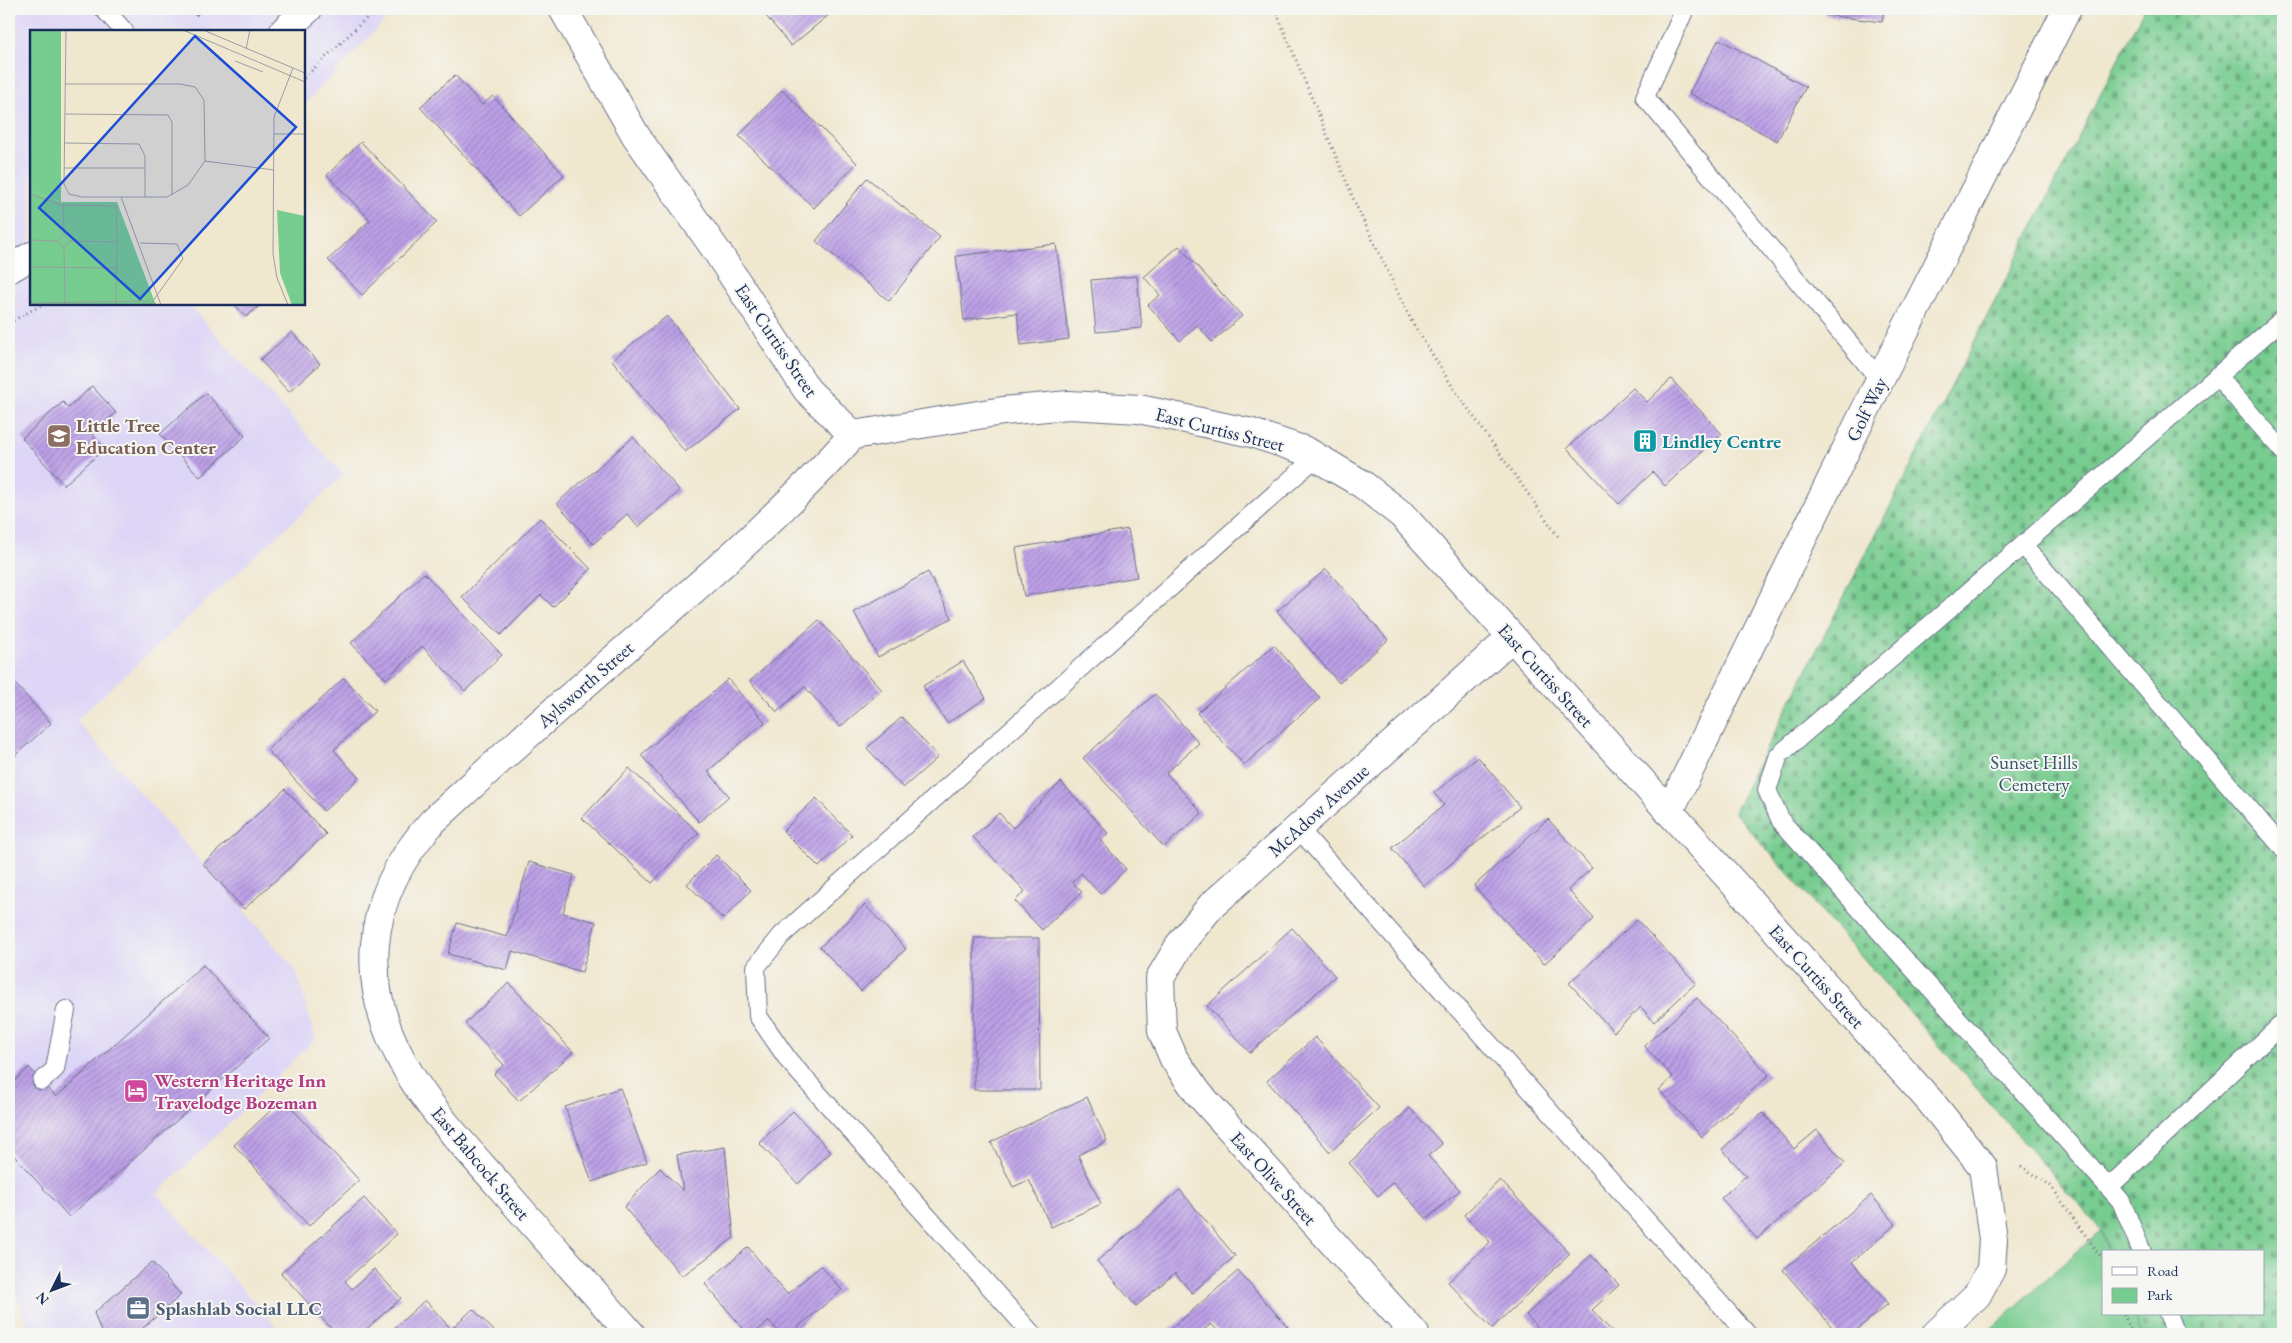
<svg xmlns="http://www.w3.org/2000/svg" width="2292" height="1343" viewBox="0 0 2292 1343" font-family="'EB Garamond',serif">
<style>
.built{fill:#ddd5f6}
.cemetery{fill:url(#cemetery-stones);stroke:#497e76}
.park{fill:#77cc8f;stroke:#497e76}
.building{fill:url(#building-hatch)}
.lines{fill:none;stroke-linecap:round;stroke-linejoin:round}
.service-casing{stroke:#666f86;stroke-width:20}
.minor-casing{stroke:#666f86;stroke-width:30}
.secondary-casing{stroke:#666f86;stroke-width:30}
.path{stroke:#666f86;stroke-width:3;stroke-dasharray:1 4;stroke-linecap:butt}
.service{stroke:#fff;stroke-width:18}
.minor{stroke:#fff;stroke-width:28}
.secondary{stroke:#fff;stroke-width:28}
.labels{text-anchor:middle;stroke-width:4;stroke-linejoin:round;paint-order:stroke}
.street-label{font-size:19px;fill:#1b2f5e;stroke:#f6f6f2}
.education-label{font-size:19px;font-weight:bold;fill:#785e54;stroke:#f6f6f2;text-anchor:start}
.culture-label{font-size:19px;font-weight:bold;fill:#0d838f;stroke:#f6f6f2;text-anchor:start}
.park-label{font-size:19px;fill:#32566a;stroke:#f6f6f2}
.hotel-label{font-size:19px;font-weight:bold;fill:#b23c85;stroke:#f6f6f2;text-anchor:start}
.service-label{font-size:19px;font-weight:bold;fill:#4e5e75;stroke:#f6f6f2;text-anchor:start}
.inset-road{fill:none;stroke:#9b9da2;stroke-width:1}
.view{fill:#1d4ed8;fill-opacity:0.15;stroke:#1d4ed8;stroke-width:2.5}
.inset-edge{fill:none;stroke:#1b2f5e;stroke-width:2.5}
</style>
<defs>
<pattern id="cemetery-stones" width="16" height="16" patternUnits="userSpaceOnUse" patternTransform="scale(1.25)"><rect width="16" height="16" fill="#77cc8f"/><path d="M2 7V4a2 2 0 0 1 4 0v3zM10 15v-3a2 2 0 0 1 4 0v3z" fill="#61a678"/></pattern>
<pattern id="building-hatch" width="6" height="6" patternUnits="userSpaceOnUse" patternTransform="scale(1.25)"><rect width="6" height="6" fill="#bda0e7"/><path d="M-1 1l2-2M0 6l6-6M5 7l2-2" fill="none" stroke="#9983be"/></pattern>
</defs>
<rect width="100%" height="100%" fill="#f6f6f2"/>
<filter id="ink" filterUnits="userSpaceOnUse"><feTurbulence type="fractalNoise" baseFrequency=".02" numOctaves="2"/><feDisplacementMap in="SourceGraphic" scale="10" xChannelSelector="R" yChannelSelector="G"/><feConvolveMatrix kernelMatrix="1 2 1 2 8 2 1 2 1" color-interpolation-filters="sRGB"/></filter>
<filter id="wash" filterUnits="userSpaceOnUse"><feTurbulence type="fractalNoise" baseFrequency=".0096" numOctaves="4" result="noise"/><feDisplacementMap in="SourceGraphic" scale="20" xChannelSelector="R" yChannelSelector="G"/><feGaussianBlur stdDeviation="1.12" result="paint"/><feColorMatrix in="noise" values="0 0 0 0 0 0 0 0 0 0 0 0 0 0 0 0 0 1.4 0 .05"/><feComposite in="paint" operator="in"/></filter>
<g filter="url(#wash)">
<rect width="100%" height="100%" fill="#f0e7cf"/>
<path class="built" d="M 9,9 L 396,9 L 304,105 L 304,31 L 31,31 L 31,304 L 188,304 L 344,475 L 76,720 L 296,970 L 315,1039 L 157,1194 L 283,1334 L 30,1334 L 9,1272 Z"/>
<path class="cemetery" d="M 2144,9 L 2283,9 L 2283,1334 L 2140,1334 L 2133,1314 L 2263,1314 L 2263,1252 L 2109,1252 L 2101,1230 L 1734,812 Z"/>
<path class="park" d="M 2101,1230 L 2109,1252 L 2103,1252 L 2103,1314 L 2133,1314 L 2140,1334 L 1985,1334 Z"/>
<g id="blocks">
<path class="building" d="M 189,9 L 203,9 L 196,16 Z
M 764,9 L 836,9 L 791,46 L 762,11 Z
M 1825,9 L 1884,9 L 1882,22 L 1825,15 Z
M 1719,39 L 1806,87 L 1777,141 L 1689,93 Z
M 455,75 L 482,105 L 493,96 L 564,175 L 519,216 L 420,107 Z
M 782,90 L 857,163 L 814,208 L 739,136 Z
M 361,142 L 437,222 L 362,295 L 328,260 L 370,220 L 327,175 Z
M 867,178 L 940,237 L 889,301 L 816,241 Z
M 1056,244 L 1069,339 L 1021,345 L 1017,313 L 964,320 L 956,256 Z
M 1179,246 L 1242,316 L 1212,342 L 1197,325 L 1180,341 L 1148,305 L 1160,295 L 1144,277 Z
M 1137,276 L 1142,328 L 1096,332 L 1091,280 Z
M 234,304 L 262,304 L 246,317 Z
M 667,316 L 740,409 L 685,452 L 612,360 Z
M 292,332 L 320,364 L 289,392 L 260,360 Z
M 1671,379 L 1722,434 L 1665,486 L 1653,472 L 1619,504 L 1567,448 L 1633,388 L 1647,402 Z
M 92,386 L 116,413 L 92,435 L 105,448 L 64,485 L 22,438 L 63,402 L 68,408 Z
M 206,393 L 245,436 L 200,477 L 160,434 Z
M 633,437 L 680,491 L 638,527 L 627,514 L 593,544 L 557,503 Z
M 540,518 L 591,569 L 553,607 L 541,595 L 501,635 L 462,597 Z
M 1128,529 L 1137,577 L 1024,596 L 1016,548 Z
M 1326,569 L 1388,640 L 1339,683 L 1277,611 Z
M 928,572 L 952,618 L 878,657 L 854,612 Z
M 424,573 L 502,655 L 465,691 L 422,646 L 386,679 L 351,643 Z
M 819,620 L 882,690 L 840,727 L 805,687 L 777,712 L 750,681 Z
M 1274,645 L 1320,698 L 1244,765 L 1197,713 Z
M 963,661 L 986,698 L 947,723 L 923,686 Z
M 9,677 L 51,723 L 9,761 Z
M 344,678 L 375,711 L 334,750 L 359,778 L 324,811 L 267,750 Z
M 728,679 L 765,722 L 708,771 L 729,796 L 699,822 L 641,755 Z
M 1155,694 L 1199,743 L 1166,773 L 1202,813 L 1164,847 L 1083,758 Z
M 902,717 L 938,757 L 903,788 L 867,748 Z
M 1478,757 L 1520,807 L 1424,886 L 1392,848 L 1444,805 L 1434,793 Z
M 629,768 L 699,833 L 652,883 L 582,818 Z
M 1061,782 L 1108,833 L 1100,840 L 1126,869 L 1100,894 L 1081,873 L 1072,882 L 1082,892 L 1042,930 L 1015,901 L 1025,891 L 973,837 L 999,813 L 1013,828 Z
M 285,789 L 326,834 L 244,909 L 203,864 Z
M 816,798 L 852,835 L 819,867 L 783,831 Z
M 1548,819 L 1592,868 L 1568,890 L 1594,919 L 1544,964 L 1474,886 Z
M 716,855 L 751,890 L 723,919 L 687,884 Z
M 529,862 L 574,875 L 563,913 L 596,922 L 582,972 L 512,951 L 507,970 L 448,954 L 457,923 L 507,937 Z
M 865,905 L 906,949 L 861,991 L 820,947 Z
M 1637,920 L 1696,983 L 1654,1022 L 1641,1007 L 1614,1032 L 1569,983 Z
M 1292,928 L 1335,976 L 1250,1053 L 1207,1006 Z
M 974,938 L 1039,938 L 1040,1090 L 974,1090 Z
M 203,965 L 269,1038 L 69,1217 L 9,1150 L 9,1086 L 29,1067 L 56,1097 Z
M 509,983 L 573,1052 L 519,1101 L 494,1074 L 504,1065 L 465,1023 Z
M 1697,998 L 1769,1075 L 1702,1137 L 1659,1090 L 1673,1077 L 1644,1046 Z
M 1315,1037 L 1379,1108 L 1330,1152 L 1267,1081 Z
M 620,1088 L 647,1162 L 592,1182 L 565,1107 Z
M 1087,1097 L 1107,1141 L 1078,1155 L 1101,1204 L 1051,1227 L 1029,1180 L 1013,1187 L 991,1142 Z
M 283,1099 L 359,1180 L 309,1226 L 234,1145 Z
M 1410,1108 L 1442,1144 L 1428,1156 L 1460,1190 L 1427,1219 L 1393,1182 L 1378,1196 L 1349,1163 Z
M 793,1111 L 831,1152 L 798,1184 L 759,1143 Z
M 1763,1113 L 1794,1149 L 1817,1130 L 1845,1163 L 1757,1239 L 1721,1198 L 1746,1176 L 1722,1149 Z
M 725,1147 L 734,1238 L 682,1276 L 624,1207 L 660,1168 L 683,1191 L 677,1155 Z
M 1500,1180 L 1570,1254 L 1492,1328 L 1448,1282 L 1490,1242 L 1464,1215 Z
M 1180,1190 L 1235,1256 L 1192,1293 L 1175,1273 L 1136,1306 L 1097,1261 Z
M 1871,1195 L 1896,1224 L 1852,1262 L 1888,1304 L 1852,1334 L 1838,1334 L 1783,1270 Z
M 364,1198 L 397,1234 L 345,1281 L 352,1289 L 374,1269 L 401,1298 L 361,1334 L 336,1334 L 281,1273 Z
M 748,1247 L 787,1294 L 821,1266 L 842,1290 L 790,1334 L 781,1334 L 769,1321 L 753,1334 L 748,1334 L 705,1284 Z
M 1591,1255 L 1619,1285 L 1592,1310 L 1614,1334 L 1544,1334 L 1526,1315 Z
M 152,1262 L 181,1295 L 136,1334 L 102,1334 L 94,1313 Z
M 1238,1271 L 1294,1334 L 1221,1334 L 1211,1324 L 1199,1334 L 1165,1334 Z
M 425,1300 L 451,1329 L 473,1309 L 497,1334 L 388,1334 Z"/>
</g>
</g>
<g filter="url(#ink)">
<use href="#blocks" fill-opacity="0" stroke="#666f86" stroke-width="1"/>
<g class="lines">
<defs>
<path id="service" d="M 104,9 L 124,31
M 1685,9 L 1645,97 L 1880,380
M 2283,319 L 2023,545 L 2283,848
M 2217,376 L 2283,451
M 2023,545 L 1779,755 L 1767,790 L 1781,821 L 2121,1201 L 2142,1252
M 1298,828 L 1747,1334
M 42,1081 L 55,1069 L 66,1010
M 2109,1187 L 2283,1023
M 2168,1314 L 2176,1334
M 1032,1334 L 789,1061 L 758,1016 L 756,967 L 782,935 L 1316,457"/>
<path id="minor" d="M 563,9 L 636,136 L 718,253 L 807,390 L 853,435 L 1003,411 L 1069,405 L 1139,409 L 1252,433 L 1306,451 L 1362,484 L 1402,515 L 1930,1101 L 1983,1167 L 1993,1239 L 1991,1269 L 1977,1295 L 1936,1334
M 1669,812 L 1880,380 L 2067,9
M 631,1334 C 587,1284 542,1235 498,1184 C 468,1150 436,1116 412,1078 C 356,989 362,899 433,821 C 480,778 527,734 576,692 C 670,609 769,529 853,435
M 1415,1334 L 1198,1093 L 1174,1059 L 1162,1031 L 1160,978 L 1181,943 L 1211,906 L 1512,637"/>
<path id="secondary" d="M 284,31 L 308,9
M 9,269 L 31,256"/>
</defs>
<use href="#service" class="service-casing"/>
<use href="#minor" class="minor-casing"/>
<use href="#secondary" class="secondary-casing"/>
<path class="path" d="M 1275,9 L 1356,205 L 1412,322 L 1452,386 L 1560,539
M 304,78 L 376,9
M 9,323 L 43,304
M 2021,1166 L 2050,1185 L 2103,1260
M 2124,1314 L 2131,1334"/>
<use href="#service" class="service"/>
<use href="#minor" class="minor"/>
<use href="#secondary" class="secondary"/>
</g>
</g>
<defs>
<symbol id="school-square" viewBox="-11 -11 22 22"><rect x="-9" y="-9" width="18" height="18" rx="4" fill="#8d6e63" stroke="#f6f6f2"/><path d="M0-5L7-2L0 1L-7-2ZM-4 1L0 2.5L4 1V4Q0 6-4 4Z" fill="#fff"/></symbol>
<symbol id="building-square" viewBox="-11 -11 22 22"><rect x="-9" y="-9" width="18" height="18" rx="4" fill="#0f9aa8" stroke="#f6f6f2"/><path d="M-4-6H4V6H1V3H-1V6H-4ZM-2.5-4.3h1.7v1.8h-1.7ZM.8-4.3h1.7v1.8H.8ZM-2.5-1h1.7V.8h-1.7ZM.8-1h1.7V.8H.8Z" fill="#fff"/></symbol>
<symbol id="hotel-square" viewBox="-11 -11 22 22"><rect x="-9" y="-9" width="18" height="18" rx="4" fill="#d1479c" stroke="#f6f6f2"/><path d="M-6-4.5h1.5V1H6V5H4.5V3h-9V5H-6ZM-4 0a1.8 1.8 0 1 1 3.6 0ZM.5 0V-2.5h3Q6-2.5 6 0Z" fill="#fff"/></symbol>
<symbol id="office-square" viewBox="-11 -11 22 22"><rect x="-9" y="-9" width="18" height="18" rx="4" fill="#5c6f8a" stroke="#f6f6f2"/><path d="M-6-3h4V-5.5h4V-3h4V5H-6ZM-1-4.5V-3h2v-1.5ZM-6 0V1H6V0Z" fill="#fff"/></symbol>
</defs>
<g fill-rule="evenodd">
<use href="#school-square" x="45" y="422" width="28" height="28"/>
<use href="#building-square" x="1631" y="427" width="28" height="28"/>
<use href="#hotel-square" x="122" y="1077" width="28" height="28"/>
<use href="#office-square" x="124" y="1294" width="28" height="28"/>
</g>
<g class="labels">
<g class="street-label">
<text transform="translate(777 340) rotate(56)" y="7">East Curtiss Street</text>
<text transform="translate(1866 409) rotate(-64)" y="7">Golf Way</text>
<text transform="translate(1220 429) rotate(14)" y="7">East Curtiss Street</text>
<text transform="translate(1546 675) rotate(48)" y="7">East Curtiss Street</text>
<text transform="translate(585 684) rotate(-41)" y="7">Aylsworth Street</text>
<text transform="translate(1318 810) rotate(-42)" y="7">McAdow Avenue</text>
<text transform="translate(1817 976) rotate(48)" y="7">East Curtiss Street</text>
<text transform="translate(481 1163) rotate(50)" y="7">East Babcock Street</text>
<text transform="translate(1274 1178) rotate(48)" y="7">East Olive Street</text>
</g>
<g class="education-label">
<text x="76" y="432">Little Tree<tspan x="76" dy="22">Education Center</tspan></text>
</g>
<g class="culture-label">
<text x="1662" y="448">Lindley Centre</text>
</g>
<g class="park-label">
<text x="2034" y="769">Sunset Hills<tspan x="2034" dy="22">Cemetery</tspan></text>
</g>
<g class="hotel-label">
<text x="154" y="1087">Western Heritage Inn<tspan x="154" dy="22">Travelodge Bozeman</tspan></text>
</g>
<g class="service-label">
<text x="156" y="1315">Splashlab Social LLC</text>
</g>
</g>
<g transform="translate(30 30)">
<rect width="275" height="275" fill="#f0e7cf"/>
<path d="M 0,160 L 31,172 L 87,172 L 126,275 L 0,275 Z" fill="#77cc8f"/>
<path d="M 0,0 L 31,0 L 31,172 L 0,160 ZM 247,180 L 275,186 L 275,275 L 262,275 L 250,243 Z" fill="#77cc8f"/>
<path class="inset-road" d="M 36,0 L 34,154 L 39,164 L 52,167 L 137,167 L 158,155 L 175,131 L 244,140M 153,0 L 275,52M 173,0 L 275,43M 216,19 L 220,0M 205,31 L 233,42M 35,54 L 150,54 L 165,57 L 174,70 L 175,131M 35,84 L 138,85 L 142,92 L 142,165M 244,104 L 275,104M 34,113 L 109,114 L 115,126 L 115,167M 34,138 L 115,138M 0,164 L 31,175 L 86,176 L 87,212M 91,167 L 131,275M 33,175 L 34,204M 0,210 L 27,211M 110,213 L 147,214 L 153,229 L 120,275M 34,217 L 27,211 L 34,204 L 40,211M 0,237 L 87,238M 0,273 L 120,271M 35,275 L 34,217 L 40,211 L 87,212 L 86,275M 258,275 L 247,248 L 243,224 L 244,87 L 263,38"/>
<path class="view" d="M 165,6 L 266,97 L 110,269 L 9,178 Z"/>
<rect width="275" height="275" class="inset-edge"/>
</g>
<rect width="2292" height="1343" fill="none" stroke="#f6f6f2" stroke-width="30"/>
<rect x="2102" y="1250" width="162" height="65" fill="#f6f6f2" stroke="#9ea6b7"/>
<rect x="2112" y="1267" width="25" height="8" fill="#ffffff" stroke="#9ea6b7"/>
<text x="2147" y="1276" font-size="15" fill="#1b2f5e">Road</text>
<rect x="2112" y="1288" width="25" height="15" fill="#77cc8f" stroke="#9ea6b7"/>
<text x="2147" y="1300" font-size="15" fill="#1b2f5e">Park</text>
<g transform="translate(52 1290) rotate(228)" stroke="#f6f6f2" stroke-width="4" paint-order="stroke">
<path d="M0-4L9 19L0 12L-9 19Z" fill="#1b2f5e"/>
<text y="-8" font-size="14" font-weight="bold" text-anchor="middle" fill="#1b2f5e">N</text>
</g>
</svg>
